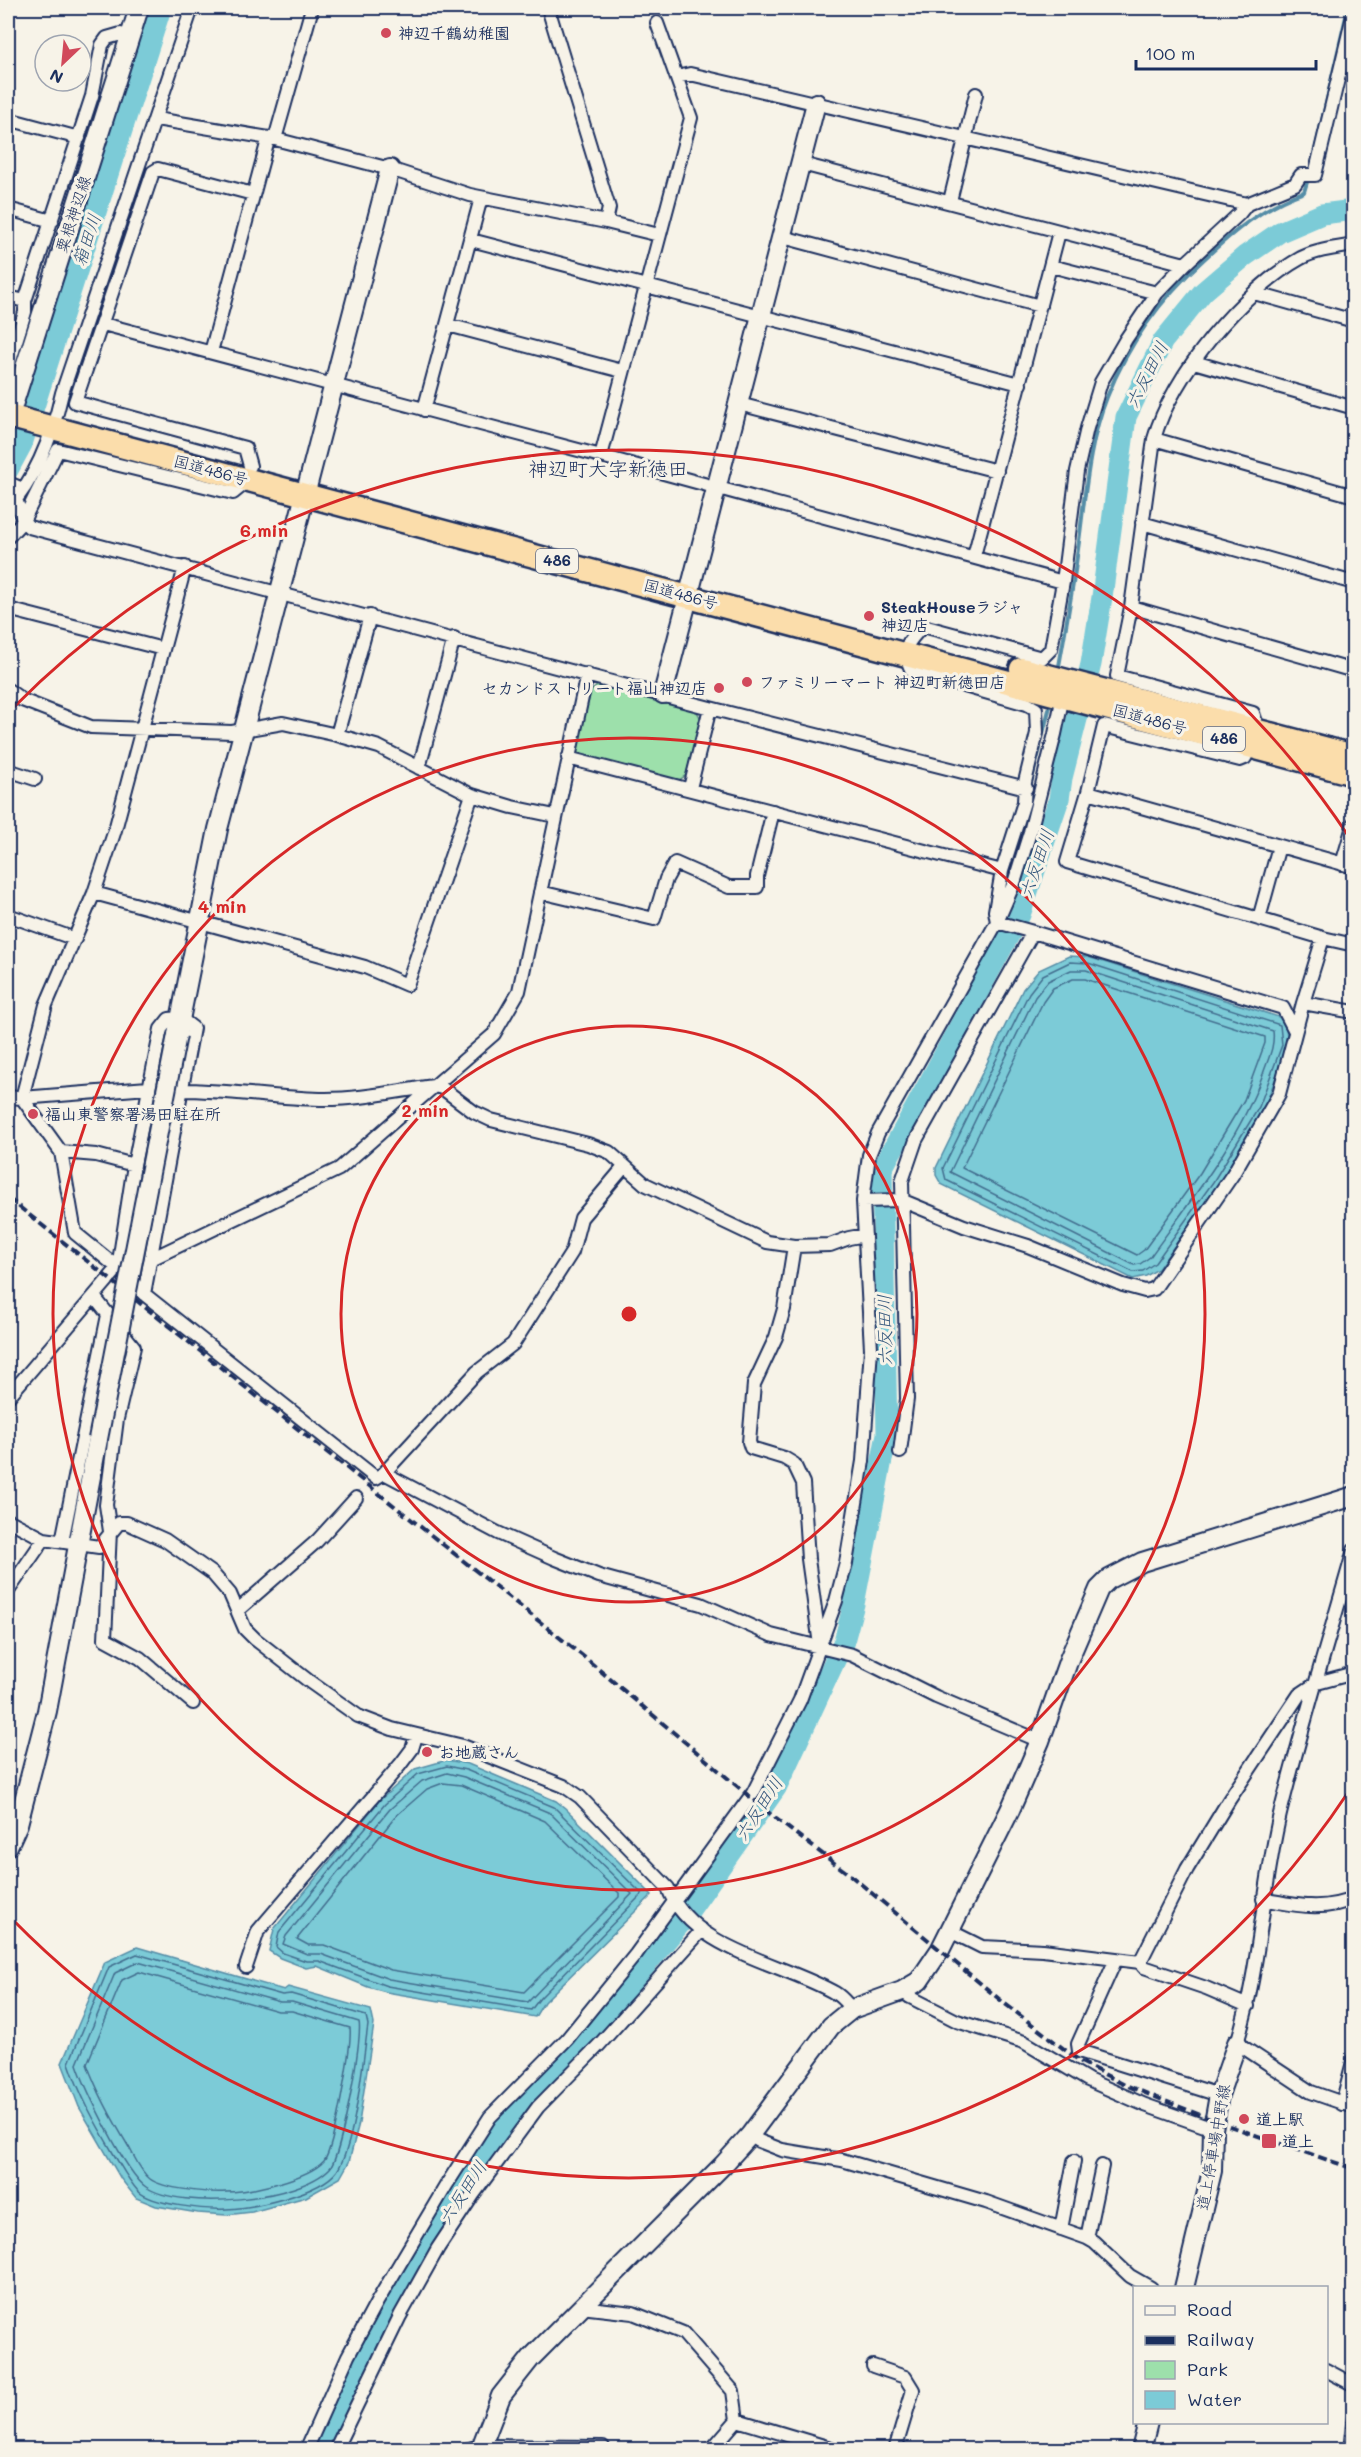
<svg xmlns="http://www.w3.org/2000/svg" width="1361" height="2457" viewBox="0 0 1361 2457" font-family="Mali,'Klee One',sans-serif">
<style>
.green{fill:#9de0ab;stroke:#5c8884;stroke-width:1.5}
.water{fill:#7ccbd7;stroke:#558da7;stroke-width:1.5}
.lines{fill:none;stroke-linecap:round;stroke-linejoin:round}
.shore{stroke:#426d8e;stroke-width:1.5}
.stream{stroke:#558da7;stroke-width:4}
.river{stroke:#7ccbd7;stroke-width:21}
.street-casing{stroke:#1b2f5e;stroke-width:16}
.secondary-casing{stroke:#1b2f5e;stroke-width:22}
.highway-casing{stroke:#1b2f5e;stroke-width:27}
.street{stroke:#f7f3e8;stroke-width:12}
.secondary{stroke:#f7f3e8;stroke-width:18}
.highway{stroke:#fbddab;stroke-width:22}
.rail{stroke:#1b2f5e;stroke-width:4;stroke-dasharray:9 4.5;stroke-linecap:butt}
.secondary-bridge-casing{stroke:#1b2f5e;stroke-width:22;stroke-linecap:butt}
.secondary-bridge{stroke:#f7f3e8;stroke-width:18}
.ring{fill:none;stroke:#d62828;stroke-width:3}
.poi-dot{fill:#d1495b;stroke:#f7f3e8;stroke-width:2}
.labels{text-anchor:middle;stroke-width:6;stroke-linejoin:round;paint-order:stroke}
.shield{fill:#f7f3e8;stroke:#5d6a87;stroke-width:1.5}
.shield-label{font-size:15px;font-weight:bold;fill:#1b2f5e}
.poi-label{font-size:16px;font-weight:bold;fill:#1b2f5e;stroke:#f7f3e8;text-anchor:start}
.street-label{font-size:16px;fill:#1b2f5e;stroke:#f7f3e8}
.water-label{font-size:18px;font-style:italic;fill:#33567c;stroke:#f7f3e8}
.quarter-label{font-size:20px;fill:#1b2f5e;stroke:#f7f3e8}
.centre{fill:#d62828;stroke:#f7f3e8;stroke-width:3}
.ring-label{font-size:18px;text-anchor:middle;font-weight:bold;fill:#d62828;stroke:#f7f3e8;stroke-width:6;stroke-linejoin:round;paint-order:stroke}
</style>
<rect width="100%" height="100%" fill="#f7f3e8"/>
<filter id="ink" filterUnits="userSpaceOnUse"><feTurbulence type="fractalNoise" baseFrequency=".0167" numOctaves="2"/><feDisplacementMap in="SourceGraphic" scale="12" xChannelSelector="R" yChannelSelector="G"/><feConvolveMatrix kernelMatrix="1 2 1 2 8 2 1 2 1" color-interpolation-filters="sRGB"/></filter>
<g filter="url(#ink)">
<path class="green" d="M 598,685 L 696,710 L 701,719 L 686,775 L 678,781 L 581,756 L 576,751 L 591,691 Z"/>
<path class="water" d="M 1069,956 L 1088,957 L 1285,1019 L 1288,1045 L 1264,1109 L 1218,1185 L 1158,1269 L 1146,1276 L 1133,1279 L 941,1184 L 936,1175 L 936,1168 L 1023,989 L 1039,970 Z
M 447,1760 L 468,1764 L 556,1801 L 565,1808 L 652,1895 L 544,2002 L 535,2017 L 386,1992 L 368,1987 L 317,1966 L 306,1968 L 280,1958 L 269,1951 L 274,1929 L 380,1800 L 415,1769 Z
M 137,1947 L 284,1990 L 288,1987 L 371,2010 L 374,2024 L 359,2123 L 349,2162 L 340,2178 L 306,2197 L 252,2212 L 226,2215 L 198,2213 L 156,2206 L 136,2198 L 121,2179 L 79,2107 L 62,2063 L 105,1962 Z"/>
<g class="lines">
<path class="shore" d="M 1070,962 L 1088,963 L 1280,1025 L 1282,1045 L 1259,1107 L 1213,1182 L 1155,1263 L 1143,1271 L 1133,1272 L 946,1180 L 943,1168 L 1029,993 L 1043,975 Z
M 1071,970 L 1086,970 L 1273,1031 C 1275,1047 1268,1059 1263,1074 C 1238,1142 1191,1200 1150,1257 L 1140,1264 L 1134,1265 L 950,1172 L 1035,997 L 1048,981 Z
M 1073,979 L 1085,979 L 1265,1037 L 1265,1043 L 1244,1100 L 1200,1173 L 1144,1250 L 1137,1255 L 962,1168 L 1043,1002 L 1053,988 Z
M 447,1766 L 466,1770 L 554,1807 L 642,1894 L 540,1998 L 531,2010 L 387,1986 L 319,1961 L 306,1961 L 283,1953 L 276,1947 L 279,1932 L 385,1804 L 418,1774 Z
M 447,1773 L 464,1777 L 550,1813 L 632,1894 L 528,2002 L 389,1979 L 321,1954 L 307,1954 L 283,1944 L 286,1936 L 390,1809 L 422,1781 Z
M 443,1783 L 461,1785 L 545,1821 L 619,1893 L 619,1897 L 524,1992 L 391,1970 L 324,1945 L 308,1945 L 297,1939 L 396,1816 L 427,1789 Z
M 137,1954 L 282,1995 L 291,1994 L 366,2016 L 368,2025 C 363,2060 355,2145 337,2171 C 320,2194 253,2208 226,2209 C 207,2210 152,2205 138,2191 C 128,2180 121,2166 113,2153 C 96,2124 80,2096 69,2063 L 109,1967 Z
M 138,1962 L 280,2002 L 292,2002 L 359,2022 C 363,2038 341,2156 330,2168 C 299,2201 182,2211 146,2187 C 126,2174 85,2088 77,2064 L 115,1973 Z
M 139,1972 L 278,2011 L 292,2011 L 350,2028 C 352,2044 334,2149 324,2161 C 308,2179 249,2192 226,2192 C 209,2193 163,2189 150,2179 C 141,2172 135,2158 130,2149 C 113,2121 98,2094 87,2064 L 122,1980 Z"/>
<path class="stream" d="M 1314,155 L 1348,8
M 1059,666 C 1066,627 1073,588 1078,549 C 1085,499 1088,444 1107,397 C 1128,344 1161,298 1203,260 C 1234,231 1264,206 1304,192 L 1308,179
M 1042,737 L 1050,706
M 1031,782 L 1040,748"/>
<path class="river" d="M 8,470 L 22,444 L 161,8
M 321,2450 L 374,2332 L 518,2106 L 594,2027 L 680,1924 L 776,1788 L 844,1641 L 854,1604 L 887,1434 L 882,1169 L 1020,915 L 1059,799 L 1062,778 L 1091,664 L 1102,597 L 1126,417 L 1163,341 L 1203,292 L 1245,256 L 1280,232 L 1322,214 L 1354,210"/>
<defs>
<path id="street" d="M 548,8 L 609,208 L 606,222
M 677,77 L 690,74 L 1247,204
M 8,119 L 79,138
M 156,119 L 275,139 L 390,169 L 470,195 L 606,222 L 659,235
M 275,139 L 312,8
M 802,164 L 1185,264
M 950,201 L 976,94
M 8,209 L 52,221
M 783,237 L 1040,306
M 471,240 L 1020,384
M 1051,266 L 1157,293
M 1254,293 L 1354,321
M 8,297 L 25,301
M 103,324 L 601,456 L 1063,582
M 448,325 L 622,371
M 211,352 L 268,140
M 1194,362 L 1354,408
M 8,367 L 25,312 L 25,301 L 92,96 L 102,45 L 107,38 L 121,34 L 129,37
M 739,404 L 997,471
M 424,410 L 481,198
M 1154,439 L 1354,496
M 601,456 L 691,118 L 657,23
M 250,466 L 245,448 L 75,402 L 153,172 L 158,169 L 253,194
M 8,483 L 23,489
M 16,499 L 23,521 L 29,527 L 710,708 L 1026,788
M 8,509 C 36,478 53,433 62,393 L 192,8
M 1142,523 L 1354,583
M 8,537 L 23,521 L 58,450 L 233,493 L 249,480
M 974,556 L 1059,232
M 1131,607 L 1354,671
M 8,609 L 163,649
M 8,690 L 22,700 L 91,727 L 232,732 L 283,723 L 337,735 L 379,747 L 472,795 L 512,807 L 555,816
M 1259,731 L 1253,713 L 1117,676 L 1131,607 L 1154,439 C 1171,376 1243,290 1301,258 C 1317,250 1336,248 1354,245
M 337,735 L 370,616
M 1251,746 L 1245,758 L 1240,760 L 1104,726 L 1088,792 L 1354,867
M 568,758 L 1002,871
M 419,768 L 454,638
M 8,770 L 35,779
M 690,788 L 710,708
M 1088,792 L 1067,862 L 1323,938 L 1354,945
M 1342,864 L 1354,823
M 540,892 L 654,919 L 666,879 L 675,863 L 729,887 L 757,887 L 757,876 L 773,811
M 94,893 L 365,967 L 407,985 L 472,795
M 8,915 L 75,939
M 1260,915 L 1279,846
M 1033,932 L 997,922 L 995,911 L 1002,871 L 1024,802 L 1025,782 L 1037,733 L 1036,709 L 1027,704 L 912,671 C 901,649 906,643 923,626 L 1042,658 L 1051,649 L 1063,582 L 1077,471 L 1087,428 L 1101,382 L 1126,339 L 1157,293 L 1185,264 L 1239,214 L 1247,204 L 1295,184 L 1301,175 L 1315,175 L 1354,12
M 1323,938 L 1303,1003 L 1354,1012
M 182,1090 C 228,1090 274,1098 320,1099 C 358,1100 397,1091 434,1086 L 442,1088 L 474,1112 L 491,1120 L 588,1144 L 609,1152 L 645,1184 L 767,1242 L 794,1246 L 830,1245 L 849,1238 L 865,1235
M 8,1097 L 22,1098 L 148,1088
M 22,1098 L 61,1152 L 75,1233 L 118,1268 L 144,1294 L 376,1478 L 384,1473 L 477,1372 L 513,1344 L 572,1252 L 581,1218 L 624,1167
M 22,1098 L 46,1005 L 94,893 L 115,830 L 185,567
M 61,1152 L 96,1155 L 134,1165
M 863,1201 L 901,1200 L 964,1226 L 1028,1246 L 1123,1285 L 1145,1291 L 1154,1289 L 1233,1174 L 1279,1094 L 1303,1003
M 794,1246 L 784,1309 L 776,1337 L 754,1384 L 749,1442 L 751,1448 L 784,1458 L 794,1464 L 803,1483 L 808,1559 L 820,1645
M 151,1259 L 339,1169 L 494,1034 L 519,991 L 587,674
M 95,1298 L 134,1347 L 117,1419 L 106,1505 L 110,1531 L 105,1639 L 140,1658 L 193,1703
M 8,1397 L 118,1268 L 134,1165 L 161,1029 L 169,1019 L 180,1018 L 193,1028 L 144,1294
M 900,1452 L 907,1399 L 902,1181 L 916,1140 L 1033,932 L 1283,1008 L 1295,1031
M 384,1473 L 498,1533 L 554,1558 L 599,1576 L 701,1604 L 771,1635 L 852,1655 L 936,1697 L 1040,1741
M 8,1520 L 44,1539 L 99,1547 L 119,1523 L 127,1523 L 165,1540 L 212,1573 L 230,1594 L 245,1629 L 255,1639 L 310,1682 L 358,1716 L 392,1729 L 463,1746 L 564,1786 L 580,1797 L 668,1888 C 691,1950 784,1963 835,1993 C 842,1997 847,2004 852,2009
M 62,1541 L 108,1315
M 1354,1550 C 1329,1638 1302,1725 1280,1814 C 1262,1890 1260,1969 1237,2043 L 1311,2092 L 1354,2107
M 8,1591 L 44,1539
M 238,1610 L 317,1541 L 356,1498
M 1263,1899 C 1293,1905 1325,1912 1354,1898
M 950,1931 L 982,1947 L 1043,1950 L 1116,1959
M 1140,1962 L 1144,1967 L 1206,1988 L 1248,2006
M 246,1967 L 258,1931 L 400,1765 L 412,1749 L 416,1736
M 902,1991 L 910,1997 L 957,2021 L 1024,2042 L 1088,2080 L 1145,2105 L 1213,2129
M 1219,2095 L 1079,2051 L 1078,2044 L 1116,1959 L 1140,1962 L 1187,1869 L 1229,1800 L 1299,1695 L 1317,1683 L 1354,1673
M 1342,2104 L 1354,2058
M 750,2135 L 759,2141 L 782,2150 L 842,2160 L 986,2202 L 1087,2238 L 1094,2242 L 1130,2276 L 1151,2288
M 1061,2229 L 1074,2161
M 1087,2238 L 1102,2166
M 581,2307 L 633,2313 L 683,2333 L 733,2391 L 737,2420 L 711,2450
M 873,2366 L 905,2377 L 913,2390 L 895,2450
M 1326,2370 L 1354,2385
M 737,2420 L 837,2450
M 306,2450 L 348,2356 L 377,2302 L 447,2184 L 490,2117 L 567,2039 L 636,1954 L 753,1793 L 800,1700 L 836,1601 L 846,1563 L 863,1461 L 871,1349 L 863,1201 L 869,1155 L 878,1133 L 997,922 L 1014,883 L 1030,832 L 1055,734 L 1063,696
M 335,2450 L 400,2316 L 438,2248 L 473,2195 L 538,2107 L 599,2045 L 702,1930
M 466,2450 L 480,2446 L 603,2447
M 1350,2450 L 1354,2416"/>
<path id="secondary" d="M 8,421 L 139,8
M 663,694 L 816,103
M 177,1035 L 218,829 L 390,169
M 8,1846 L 18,1824 L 47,1711 L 98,1439
M 1184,2288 L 1212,2171 L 1213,2129 L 1219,2095 L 1237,2043
M 480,2450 L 501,2396 L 531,2358 L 723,2165 L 750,2135 L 831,2026 L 852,2009 L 902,1991 L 919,1981 L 940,1950 L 1010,1810 L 1040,1741 L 1069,1659 L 1099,1589 L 1109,1579 L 1142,1562 L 1354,1496
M 1141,2450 L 1148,2422"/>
<path id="highway" d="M 8,416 L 1354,774
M 1021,669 L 1354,756"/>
</defs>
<use href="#street" class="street-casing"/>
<use href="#secondary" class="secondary-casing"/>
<use href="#highway" class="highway-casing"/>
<use href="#street" class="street"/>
<use href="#secondary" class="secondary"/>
<use href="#highway" class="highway"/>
<path class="rail" d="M 8,1198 L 584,1657 L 775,1818 L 850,1875 L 1004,2003 L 1081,2062 L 1123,2084 L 1215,2121 L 1354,2169"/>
<defs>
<path id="secondary-bridge" d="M 98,1439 L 177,1035"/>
</defs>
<use href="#secondary-bridge" class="secondary-bridge-casing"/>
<use href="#secondary-bridge" class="secondary-bridge"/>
</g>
</g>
<g class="ring">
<circle cx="629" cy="1314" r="288"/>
<circle cx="629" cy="1314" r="576"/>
<path d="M1349 1791A864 864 0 0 1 13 1920M13 708A864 864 0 0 1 1349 837"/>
</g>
<g class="poi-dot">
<circle cx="386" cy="33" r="6"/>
<circle cx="869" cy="616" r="6"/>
<circle cx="747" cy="682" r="6"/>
<circle cx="719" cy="688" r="6"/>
<circle cx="33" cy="1114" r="6"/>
<circle cx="427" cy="1752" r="6"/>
<circle cx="1244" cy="2119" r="6"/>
<rect x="1261" y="2133" width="16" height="16" rx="3"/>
</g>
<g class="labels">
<g class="shield">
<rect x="536" y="549" width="42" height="24" rx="4.5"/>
<rect x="1203" y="727" width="42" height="24" rx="4.5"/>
</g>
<g class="shield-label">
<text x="557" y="566">486</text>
<text x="1224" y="744">486</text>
</g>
<g class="poi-label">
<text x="398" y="39">神辺千鶴幼稚園</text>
<text x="881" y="613">SteakHouseラジャ<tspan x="881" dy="18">神辺店</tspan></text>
<text x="759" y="688">ファミリーマート 神辺町新徳田店</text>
<text x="707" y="694" text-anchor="end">セカンドストリート福山神辺店</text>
<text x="45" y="1120">福山東警察署湯田駐在所</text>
<text x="439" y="1758">お地蔵さん</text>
<text x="1256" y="2125">道上駅</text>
<text x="1282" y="2147">道上</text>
</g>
<g class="street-label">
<text transform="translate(73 214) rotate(-72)" y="6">粟根神辺線</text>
<text transform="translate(211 470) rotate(15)" y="6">国道486号</text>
<text transform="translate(681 594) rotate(15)" y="6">国道486号</text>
<text transform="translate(1150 719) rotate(15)" y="6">国道486号</text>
<text transform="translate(1213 2147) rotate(-80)" y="6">道上停車場中野線</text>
</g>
<g class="water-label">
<text transform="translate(87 240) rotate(-72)" y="6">箱田川</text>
<text transform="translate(1147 375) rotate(-63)" y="6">六反田川</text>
<text transform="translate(1037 864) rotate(-71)" y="6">六反田川</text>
<text transform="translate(885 1330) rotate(-91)" y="6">六反田川</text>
<text transform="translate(759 1809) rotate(-57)" y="6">六反田川</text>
<text transform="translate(463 2193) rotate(-57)" y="6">六反田川</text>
</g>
<g class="quarter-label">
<text x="608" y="476">神辺町大字新徳田</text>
</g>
</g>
<circle cx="629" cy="1314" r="9" class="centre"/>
<g class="ring-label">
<text x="264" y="537">6 min</text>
<text x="222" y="913">4 min</text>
<text x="425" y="1117">2 min</text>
</g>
<rect width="1361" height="2457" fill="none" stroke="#f7f3e8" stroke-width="30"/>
<rect x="15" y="15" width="1331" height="2427" fill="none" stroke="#1b2f5e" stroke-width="2" filter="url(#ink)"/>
<rect x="1133" y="2286" width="195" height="138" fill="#f7f3e8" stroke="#9fa5b1" stroke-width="1.5"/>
<rect x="1145" y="2306" width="30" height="9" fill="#f7f3e8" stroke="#9fa5b1" stroke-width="1.5"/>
<text x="1187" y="2316" font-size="18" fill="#1b2f5e">Road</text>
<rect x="1145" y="2336" width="30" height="9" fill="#1b2f5e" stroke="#9fa5b1" stroke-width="1.5"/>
<text x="1187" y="2346" font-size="18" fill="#1b2f5e">Railway</text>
<rect x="1145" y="2361" width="30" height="18" fill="#9de0ab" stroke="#9fa5b1" stroke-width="1.5"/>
<text x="1187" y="2376" font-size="18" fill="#1b2f5e">Park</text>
<rect x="1145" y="2391" width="30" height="18" fill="#7ccbd7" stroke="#9fa5b1" stroke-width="1.5"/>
<text x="1187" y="2406" font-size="18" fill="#1b2f5e">Water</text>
<g transform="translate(63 63) rotate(206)"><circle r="28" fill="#f7f3e8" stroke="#9fa5b1" stroke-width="1.5"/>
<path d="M0-4.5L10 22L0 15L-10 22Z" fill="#d1495b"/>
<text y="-9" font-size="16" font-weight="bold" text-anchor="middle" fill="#1b2f5e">N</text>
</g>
<path d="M1136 60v9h180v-9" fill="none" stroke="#1b2f5e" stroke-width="3"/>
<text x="1145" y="60" font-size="18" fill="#1b2f5e" stroke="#f7f3e8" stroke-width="4.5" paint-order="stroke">100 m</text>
</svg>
